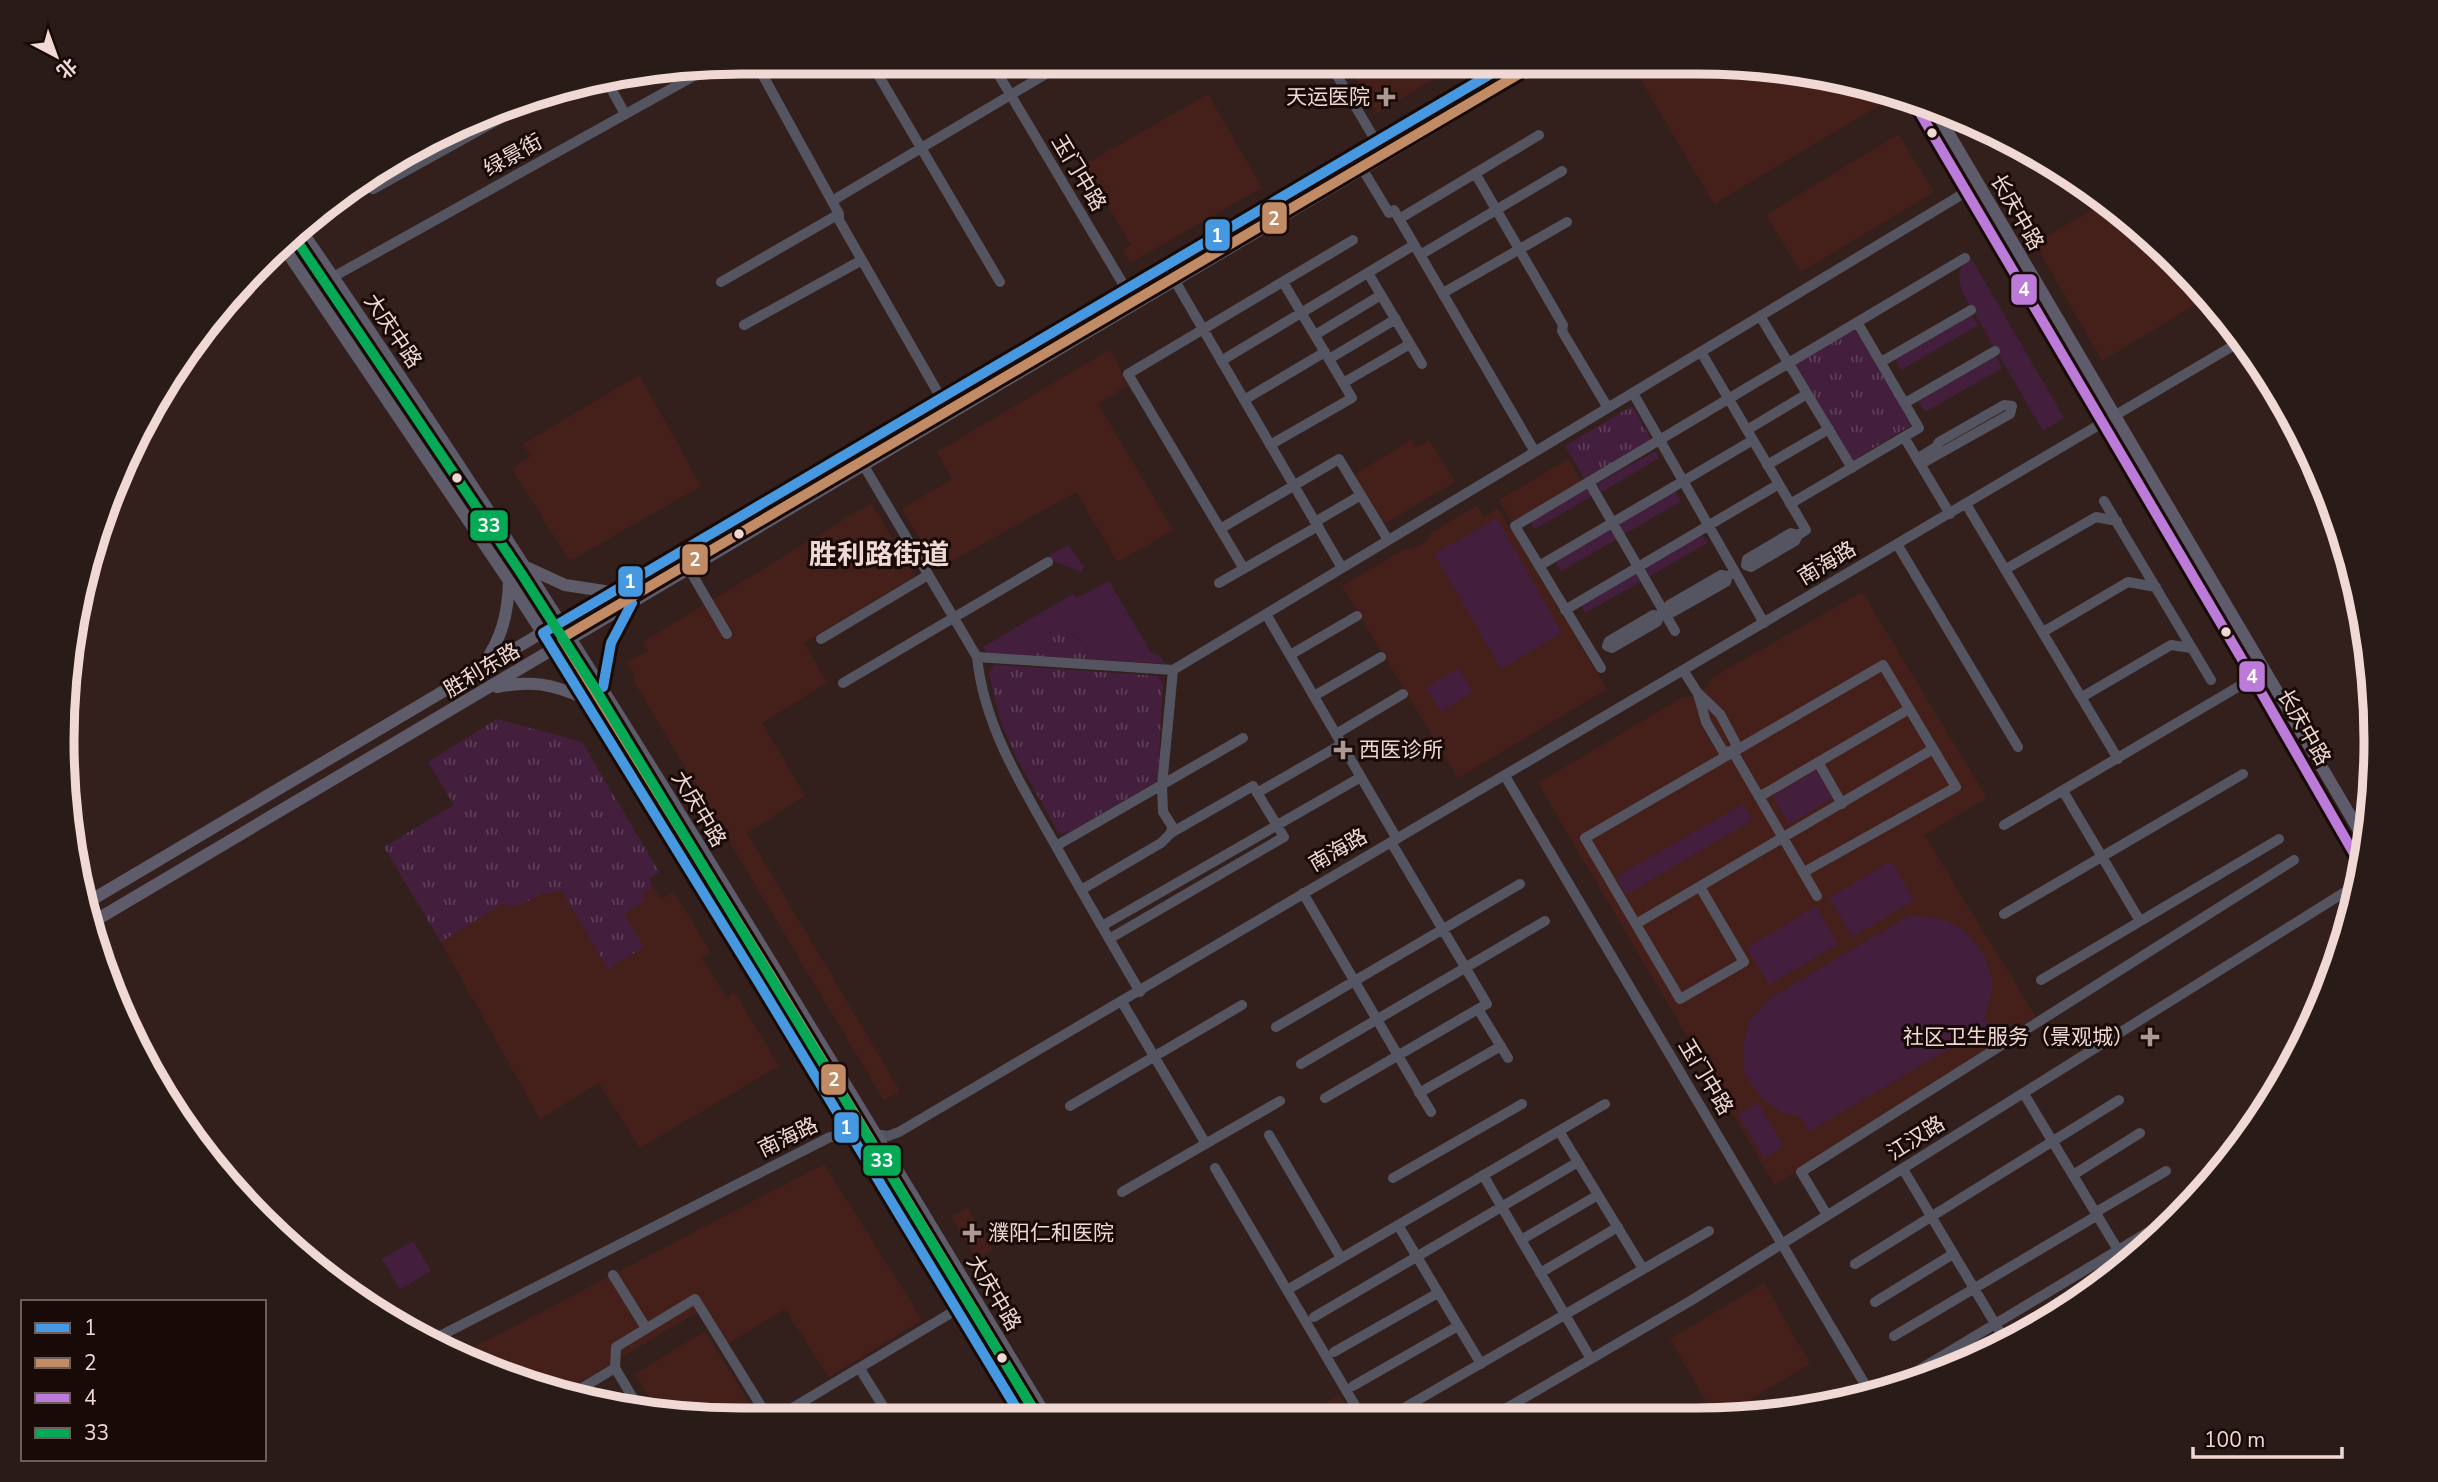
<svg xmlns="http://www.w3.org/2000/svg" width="2438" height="1482" viewBox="0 0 2438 1482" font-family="'Nunito Sans','Noto Sans SC',sans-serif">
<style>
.built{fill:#45201a;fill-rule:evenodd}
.green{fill:#431f3d}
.park{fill:url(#park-tufts)}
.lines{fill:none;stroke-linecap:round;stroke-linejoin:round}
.minor{stroke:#545560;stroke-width:10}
.major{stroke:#5e5c6a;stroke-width:12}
.bus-1-casing{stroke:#180a07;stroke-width:16}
.bus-2-casing{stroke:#180a07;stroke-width:16}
.bus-3-casing{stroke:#180a07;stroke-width:16}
.bus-4-casing{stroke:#180a07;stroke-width:16}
.bus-1{stroke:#4699e1;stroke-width:10}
.bus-2{stroke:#c18c65;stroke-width:10}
.bus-3{stroke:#bd7bd9;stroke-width:10}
.bus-4{stroke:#06aa56;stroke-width:10}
.poi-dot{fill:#ae9894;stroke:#180a07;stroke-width:2.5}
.bus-dot{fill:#f0d9d4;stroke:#180a07;stroke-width:2.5}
.labels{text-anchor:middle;stroke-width:6;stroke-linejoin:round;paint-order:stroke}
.poi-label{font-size:21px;fill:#f0d9d4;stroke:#180a07;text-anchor:end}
.street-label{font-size:21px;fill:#f0d9d4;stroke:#180a07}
.district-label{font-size:28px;font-weight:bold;fill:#f0d9d4;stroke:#180a07}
.rim{fill:none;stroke:#f0d9d4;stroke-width:9}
.line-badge{stroke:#180a07;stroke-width:2.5}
.badge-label{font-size:19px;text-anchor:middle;font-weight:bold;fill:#fff}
</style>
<defs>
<pattern id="park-tufts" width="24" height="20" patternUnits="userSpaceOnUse" patternTransform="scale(1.75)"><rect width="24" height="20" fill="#431f3d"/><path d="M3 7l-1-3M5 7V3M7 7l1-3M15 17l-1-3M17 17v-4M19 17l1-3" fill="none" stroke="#5e3f58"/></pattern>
</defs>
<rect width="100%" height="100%" fill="#33201d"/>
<path class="built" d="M 875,61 L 908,61 L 884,76 Z
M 1347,62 L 1447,62 L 1451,69 L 1377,113 Z
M 1631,63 L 1742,63 L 1875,89 L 1883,103 L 1714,204 Z
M 1208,94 L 1262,188 L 1130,263 L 1123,250 L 1131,245 L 1084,165 Z
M 1898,134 L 1934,192 L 1801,272 L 1766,215 Z
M 2106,202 L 2178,261 L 2208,297 L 2102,361 L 2035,243 Z
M 1109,350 L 1129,384 L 1098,404 L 1173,530 L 1118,562 L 1076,492 L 938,569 L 902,509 L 952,479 L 937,452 Z
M 639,375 L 701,486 L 570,561 L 512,469 L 531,456 L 523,444 Z
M 1411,440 L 1416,448 L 1429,440 L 1455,482 L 1384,524 L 1354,475 Z
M 1568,459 L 1582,483 L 1513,524 L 1499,500 Z
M 871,503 L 915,576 L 804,643 L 827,683 L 762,723 L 805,796 L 747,833 L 900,1091 L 884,1100 L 633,680 L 636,677 L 627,662 L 648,651 L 643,642 Z
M 1477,505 L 1484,517 L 1498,508 L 1607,689 L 1458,778 L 1342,586 L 1405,549 L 1412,549 L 1420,545 L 1428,540 L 1431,533 Z
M 1862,592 L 1987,798 L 1924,835 L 2036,1017 L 1775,1185 L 1538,783 L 1683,697 L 1688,697 L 1709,686 L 1712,678 ZM 1910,915 L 1974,940 L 1987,961 L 1992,990 L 1984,1017 L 1989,1026 L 1809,1130 L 1749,1022 L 1770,998 Z
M 653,887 L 661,899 L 673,891 L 710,951 L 701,957 L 726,997 L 734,992 L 779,1066 L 640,1148 L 599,1083 L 540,1119 L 441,942 L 502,904 L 520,906 L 542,893 L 552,894 L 561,890 L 608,969 L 624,914 L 645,900 L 642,894 Z
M 824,1164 L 922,1320 L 829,1377 L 785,1309 L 727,1344 L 704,1308 L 562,1393 L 522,1385 L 461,1354 Z
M 967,1207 L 993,1250 L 977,1259 L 951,1217 Z
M 1764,1283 L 1810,1364 L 1717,1419 L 1670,1339 Z
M 705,1331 L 757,1416 L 753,1419 L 696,1419 L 658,1412 L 635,1374 Z
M 1339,1395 L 1354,1419 L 1299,1419 Z"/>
<path class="green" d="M 1971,258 L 2064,418 L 2043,431 L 1963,293 C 1958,278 1956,267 1971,258 Z
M 1971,314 L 1978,325 L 1901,370 L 1894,358 Z
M 1996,356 L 2002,368 L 1925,412 L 1918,401 Z
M 1655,451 L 1659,458 L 1602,492 L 1597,484 Z
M 1588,489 L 1592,496 L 1535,529 L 1530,522 Z
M 1675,491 L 1681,501 L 1625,534 L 1619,524 Z
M 1497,518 L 1562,633 L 1501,669 L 1434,554 Z
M 1611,528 L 1617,539 L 1561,571 L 1554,561 Z
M 1701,533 L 1707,543 L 1650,576 L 1644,566 Z
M 1068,545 L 1084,567 L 1082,572 L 1048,559 L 1050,555 Z
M 1636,571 L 1642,581 L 1585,613 L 1580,603 Z
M 1109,581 L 1151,653 L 1159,655 L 1166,664 L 1088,659 C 1087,638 1069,627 1049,633 L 1036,657 L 987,654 L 983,647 L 1073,594 L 1077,598 Z
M 1458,668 L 1473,692 L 1441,712 L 1426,688 Z
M 1817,770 L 1833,798 L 1789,824 L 1773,796 Z
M 1743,804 L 1752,820 L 1626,895 L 1616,877 Z
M 1891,861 L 1914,900 L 1853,937 L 1829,898 Z
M 1816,906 L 1838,944 L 1769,985 L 1747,948 Z
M 1910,915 C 1924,917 1940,917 1953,924 C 1976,935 1994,965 1992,991 C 1991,999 1986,1009 1984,1017 L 1989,1026 L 1809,1131 L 1801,1117 L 1785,1114 L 1762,1099 L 1745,1075 L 1743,1049 L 1749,1021 L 1770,998 Z
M 1758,1103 L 1784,1146 L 1764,1158 L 1738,1114 Z
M 413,1241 L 431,1271 L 400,1289 L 382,1259 Z"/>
<path class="park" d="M 1854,328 L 1913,424 L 1852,461 L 1793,365 Z
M 1632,406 L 1652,441 L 1586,481 L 1565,446 Z
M 1058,630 C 1075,633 1087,642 1088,659 L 1036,657 C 1036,642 1044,634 1058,630 Z
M 996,665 L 1157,676 L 1163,682 L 1158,778 L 1154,783 L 1066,834 L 1059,833 L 1016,757 L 999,717 L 989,674 L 992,668 Z
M 497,719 L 582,742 L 659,872 L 649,879 L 653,887 L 642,894 L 646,900 L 624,914 L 644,947 L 608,969 L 561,890 L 551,894 L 542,893 L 520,906 L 502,904 L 441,942 L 384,847 L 454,805 L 428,762 Z"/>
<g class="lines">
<path class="minor" d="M 870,61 L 1000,282
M 991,62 L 1135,304
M 1329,62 L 1377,143
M 761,72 L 839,214 L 839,220 L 941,398
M 608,83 L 625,114
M 1363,170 L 1389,213 L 1394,210 L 1535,452
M 1475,173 L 1563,325 L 1562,331 L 1608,408
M 367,180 L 373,189 L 545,94
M 832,201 L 1066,62
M 1399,219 L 1539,135
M 1420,255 L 1562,171
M 1368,273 L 1422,364
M 333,277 L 712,66
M 1175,281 L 1342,568
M 721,282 L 839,214
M 1443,293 L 1567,222
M 1760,316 L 1852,468
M 744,325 L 862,260
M 1315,335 L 1381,295
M 1701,352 L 1806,530 L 1798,535
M 1329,359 L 1396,319
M 1221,361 L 1414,245
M 1881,362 L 1971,310
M 1343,383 L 1410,344
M 1633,393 L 1764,623
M 1244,400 L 1325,352
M 1905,403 L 1995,351
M 1747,430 L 1807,394
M 1904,437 L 1950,514
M 1270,445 L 1352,398 L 1283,282
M 1917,459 L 1936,447 L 1939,442 L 2004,405 L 2012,406 L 2010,414 L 1921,464
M 1767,465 L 1829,429
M 864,466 L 977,657 C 984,727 1023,788 1057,848 C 1084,896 1112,944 1140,992
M 1589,482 L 1675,631
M 2104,501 L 2211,680
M 1790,504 L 1919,428 L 1857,322
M 1966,504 L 2118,759
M 1315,522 L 1361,495
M 1220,529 L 1339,459 L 1388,540
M 1791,533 L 1798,535 L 1795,541 L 1751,567 L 1746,565 L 1747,559 Z
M 1897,544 L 2018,747
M 1539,566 L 1753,440
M 689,569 L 727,634
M 1244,569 L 1128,374 L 1353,240
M 2006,569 L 2096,517 L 2117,521
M 1721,575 L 1728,576 L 1726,582 L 1673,612 L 1667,611 L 1669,605 Z
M 1219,583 L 1318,526
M 1565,610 L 1779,484
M 1266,614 L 1397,839
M 1653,615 L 1659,616 L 1657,622 L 1612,648 L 1607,646 L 1609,641 Z
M 2043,632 L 2128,582 L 2156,587
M 821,639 L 928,575
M 1290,655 L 1357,616
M 977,657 L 1173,670 L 1966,192
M 1601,668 L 1515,526 L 1965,258
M 1683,670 L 1697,692 L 1720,714 L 1736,744 L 1733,752 L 1817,896
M 843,683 L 1048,562
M 1698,694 L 1706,722 L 1723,751 L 1733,752
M 1314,696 L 1381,657
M 2082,697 L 2171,645 L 2191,648
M 1336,734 L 1403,694
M 1818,762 L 1842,804
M 1505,776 L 1873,1398
M 2063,791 L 2140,921
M 1257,793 L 1342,744
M 1759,797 L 1909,709
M 2004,825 L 2253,678
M 1391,842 L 1487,1004 L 1478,1009 L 1508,1058
M 1056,846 L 1243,738
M 1700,887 L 1744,962 L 1680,999 L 1585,838 L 1883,665 L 1956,787 L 1804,872
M 1081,890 L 1161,843 L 1171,833 L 1172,826 L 1163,812 L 1162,786 L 1173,670
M 1303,893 L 1431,1112
M 2004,914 L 2243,774
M 1636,924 L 1933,749
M 1102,926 L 1361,777
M 1109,939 L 1284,837 L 1253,786 L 1171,833
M 2041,980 L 2279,839
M 1122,1002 L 1206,1144
M 1276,1027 L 1520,884
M 1301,1064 L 1545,921
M 1419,1093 L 1501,1046
M 2024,1094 L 2127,1265
M 1325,1098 L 1478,1009
M 1070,1106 L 1242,1005
M 1559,1131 L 1643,1269
M 1269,1135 L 1341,1258
M 1215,1168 L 1363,1419
M 1903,1169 L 2006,1342
M 1483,1175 L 1591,1359
M 2073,1175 L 2140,1133
M 1393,1178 L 1522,1104
M 1122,1192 L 1280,1101
M 2096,1212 L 2166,1171
M 1827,1215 L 1801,1172 L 2294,860
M 1398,1225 L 1481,1364
M 1521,1240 L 1598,1195
M 1855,1264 L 2119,1100
M 1540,1273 L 1618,1227
M 613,1275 L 646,1328
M 1287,1290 L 1605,1104
M 1875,1302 L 1953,1254
M 1314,1317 L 1578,1162
M 1894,1336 L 2098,1215
M 432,1340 L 830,1137 L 874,1134 L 888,1136 L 899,1132 L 2243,340
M 1334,1352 L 1438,1293
M 615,1368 L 616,1347 L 695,1299 L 769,1419
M 615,1368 L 639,1408
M 860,1369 L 891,1419
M 1917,1371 L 2178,1214
M 1353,1386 L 1458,1326
M 572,1394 L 615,1368
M 774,1419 L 956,1310
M 1385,1419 L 1709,1231
M 1488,1419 L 1692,1300 L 2361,882"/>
<path class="major" d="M 1910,96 L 2253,678 L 2364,871
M 1932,105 L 2367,844
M 300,229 C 567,614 805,1019 1048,1419
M 283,246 L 509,581 L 584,698 L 1023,1419
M 528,568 L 565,585 L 611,592
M 483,665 C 502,638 508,614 509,581
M 497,687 C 532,680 552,684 584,698
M 603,687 L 611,643 L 630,606
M 88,902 L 786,488 L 1512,62
M 91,923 L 1543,62"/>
<defs>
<path id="bus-1" d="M 603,687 L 611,643 L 632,603
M 1023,1419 L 759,983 L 543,633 L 1511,62"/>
<path id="bus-2" d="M 1035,1412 L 771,976 L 562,638 L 1519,74"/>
<path id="bus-3" d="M 1910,96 L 2253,678 L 2364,871"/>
<path id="bus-4" d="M 295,238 L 521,573 L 596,690 L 1035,1412"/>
</defs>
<use href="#bus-1" class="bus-1-casing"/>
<use href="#bus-2" class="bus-2-casing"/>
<use href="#bus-3" class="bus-3-casing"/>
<use href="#bus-4" class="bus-4-casing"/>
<use href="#bus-1" class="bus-1"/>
<use href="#bus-2" class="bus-2"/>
<use href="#bus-3" class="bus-3"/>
<use href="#bus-4" class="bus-4"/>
</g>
<g class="poi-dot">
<path d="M1382.5 86.5h7v7h7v7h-7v7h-7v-7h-7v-7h7z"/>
<path d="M1339.5 739.5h7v7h7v7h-7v7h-7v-7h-7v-7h7z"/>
<path d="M2146.5 1026.5h7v7h7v7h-7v7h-7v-7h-7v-7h7z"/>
<path d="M968.5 1222.5h7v7h7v7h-7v7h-7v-7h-7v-7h7z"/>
</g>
<g class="bus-dot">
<circle cx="1932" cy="133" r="6"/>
<circle cx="457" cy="478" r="6"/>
<circle cx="739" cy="534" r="6"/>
<circle cx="2226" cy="632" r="6"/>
<circle cx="1002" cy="1358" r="6"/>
</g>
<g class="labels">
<g class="poi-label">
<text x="1370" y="104">天运医院</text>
<text x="1359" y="757" text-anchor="start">西医诊所</text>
<text x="2134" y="1044">社区卫生服务（景观城）</text>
<text x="988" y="1240" text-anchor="start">濮阳仁和医院</text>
</g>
<g class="street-label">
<text transform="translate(513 155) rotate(-29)" y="7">绿景街</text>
<text transform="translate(1079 173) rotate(59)" y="7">玉门中路</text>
<text transform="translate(2017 212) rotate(60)" y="7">长庆中路</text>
<text transform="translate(393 331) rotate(56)" y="7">大庆中路</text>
<text transform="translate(1827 563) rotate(-31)" y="7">南海路</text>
<text transform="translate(482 670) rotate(-31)" y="7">胜利东路</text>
<text transform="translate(2304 727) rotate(60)" y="7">长庆中路</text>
<text transform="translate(699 809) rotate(59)" y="7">大庆中路</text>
<text transform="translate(1338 850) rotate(-30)" y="7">南海路</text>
<text transform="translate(1706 1077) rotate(59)" y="7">玉门中路</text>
<text transform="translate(788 1137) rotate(-26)" y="7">南海路</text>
<text transform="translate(1916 1138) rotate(-32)" y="7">江汉路</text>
<text transform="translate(994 1293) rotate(59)" y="7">大庆中路</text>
</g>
<g class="district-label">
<text x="879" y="564">胜利路街道</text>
</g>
</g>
<path d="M0 0H2438V1482H0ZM741 74H1697A667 667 0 0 1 2364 741V741A667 667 0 0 1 1697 1408H741A667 667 0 0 1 74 741V741A667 667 0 0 1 741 74Z" fill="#291b17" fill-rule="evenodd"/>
<path class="rim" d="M741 74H1697A667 667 0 0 1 2364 741V741A667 667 0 0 1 1697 1408H741A667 667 0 0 1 74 741V741A667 667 0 0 1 741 74Z"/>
<g class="line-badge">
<rect x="1261" y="201" width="27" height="34" rx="7" fill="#c18c65"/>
<rect x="1204" y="218" width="27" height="34" rx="7" fill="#4699e1"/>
<rect x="2010" y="273" width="28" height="33" rx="7" fill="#bd7bd9"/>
<rect x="469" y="509" width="40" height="33" rx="7" fill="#06aa56"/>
<rect x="681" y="543" width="28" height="33" rx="7" fill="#c18c65"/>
<rect x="617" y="565" width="27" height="33" rx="7" fill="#4699e1"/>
<rect x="2238" y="660" width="28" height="33" rx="7" fill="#bd7bd9"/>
<rect x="820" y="1063" width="27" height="33" rx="7" fill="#c18c65"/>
<rect x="833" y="1111" width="27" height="33" rx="7" fill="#4699e1"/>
<rect x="862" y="1144" width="40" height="33" rx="7" fill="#06aa56"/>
</g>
<g class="badge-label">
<text x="1274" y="225">2</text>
<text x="1217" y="242">1</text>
<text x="2024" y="296">4</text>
<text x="489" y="532">33</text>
<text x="695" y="566">2</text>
<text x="630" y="588">1</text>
<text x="2252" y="683">4</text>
<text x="834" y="1086">2</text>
<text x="846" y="1134">1</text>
<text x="882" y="1167">33</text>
</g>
<rect x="21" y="1300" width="245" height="161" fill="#180a07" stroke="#6e5d59" stroke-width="2"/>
<rect x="35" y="1323" width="35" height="10" fill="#4699e1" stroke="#6e5d59" stroke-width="2"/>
<text x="84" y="1335" font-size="21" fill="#f0d9d4">1</text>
<rect x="35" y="1358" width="35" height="10" fill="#c18c65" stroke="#6e5d59" stroke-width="2"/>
<text x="84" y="1370" font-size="21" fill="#f0d9d4">2</text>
<rect x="35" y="1393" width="35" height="10" fill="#bd7bd9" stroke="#6e5d59" stroke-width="2"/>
<text x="84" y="1405" font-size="21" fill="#f0d9d4">4</text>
<rect x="35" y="1428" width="35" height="10" fill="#06aa56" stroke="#6e5d59" stroke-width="2"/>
<text x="84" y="1440" font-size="21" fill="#f0d9d4">33</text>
<g transform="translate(56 56) rotate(139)" stroke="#180a07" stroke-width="5" paint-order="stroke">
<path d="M0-5L12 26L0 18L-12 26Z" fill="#f0d9d4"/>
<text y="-10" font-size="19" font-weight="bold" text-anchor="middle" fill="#f0d9d4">北</text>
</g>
<path d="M2193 1447v10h149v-10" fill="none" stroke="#f0d9d4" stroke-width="3.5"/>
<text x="2204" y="1447" font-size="21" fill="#f0d9d4" stroke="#180a07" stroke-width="5" paint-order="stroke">100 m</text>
</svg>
